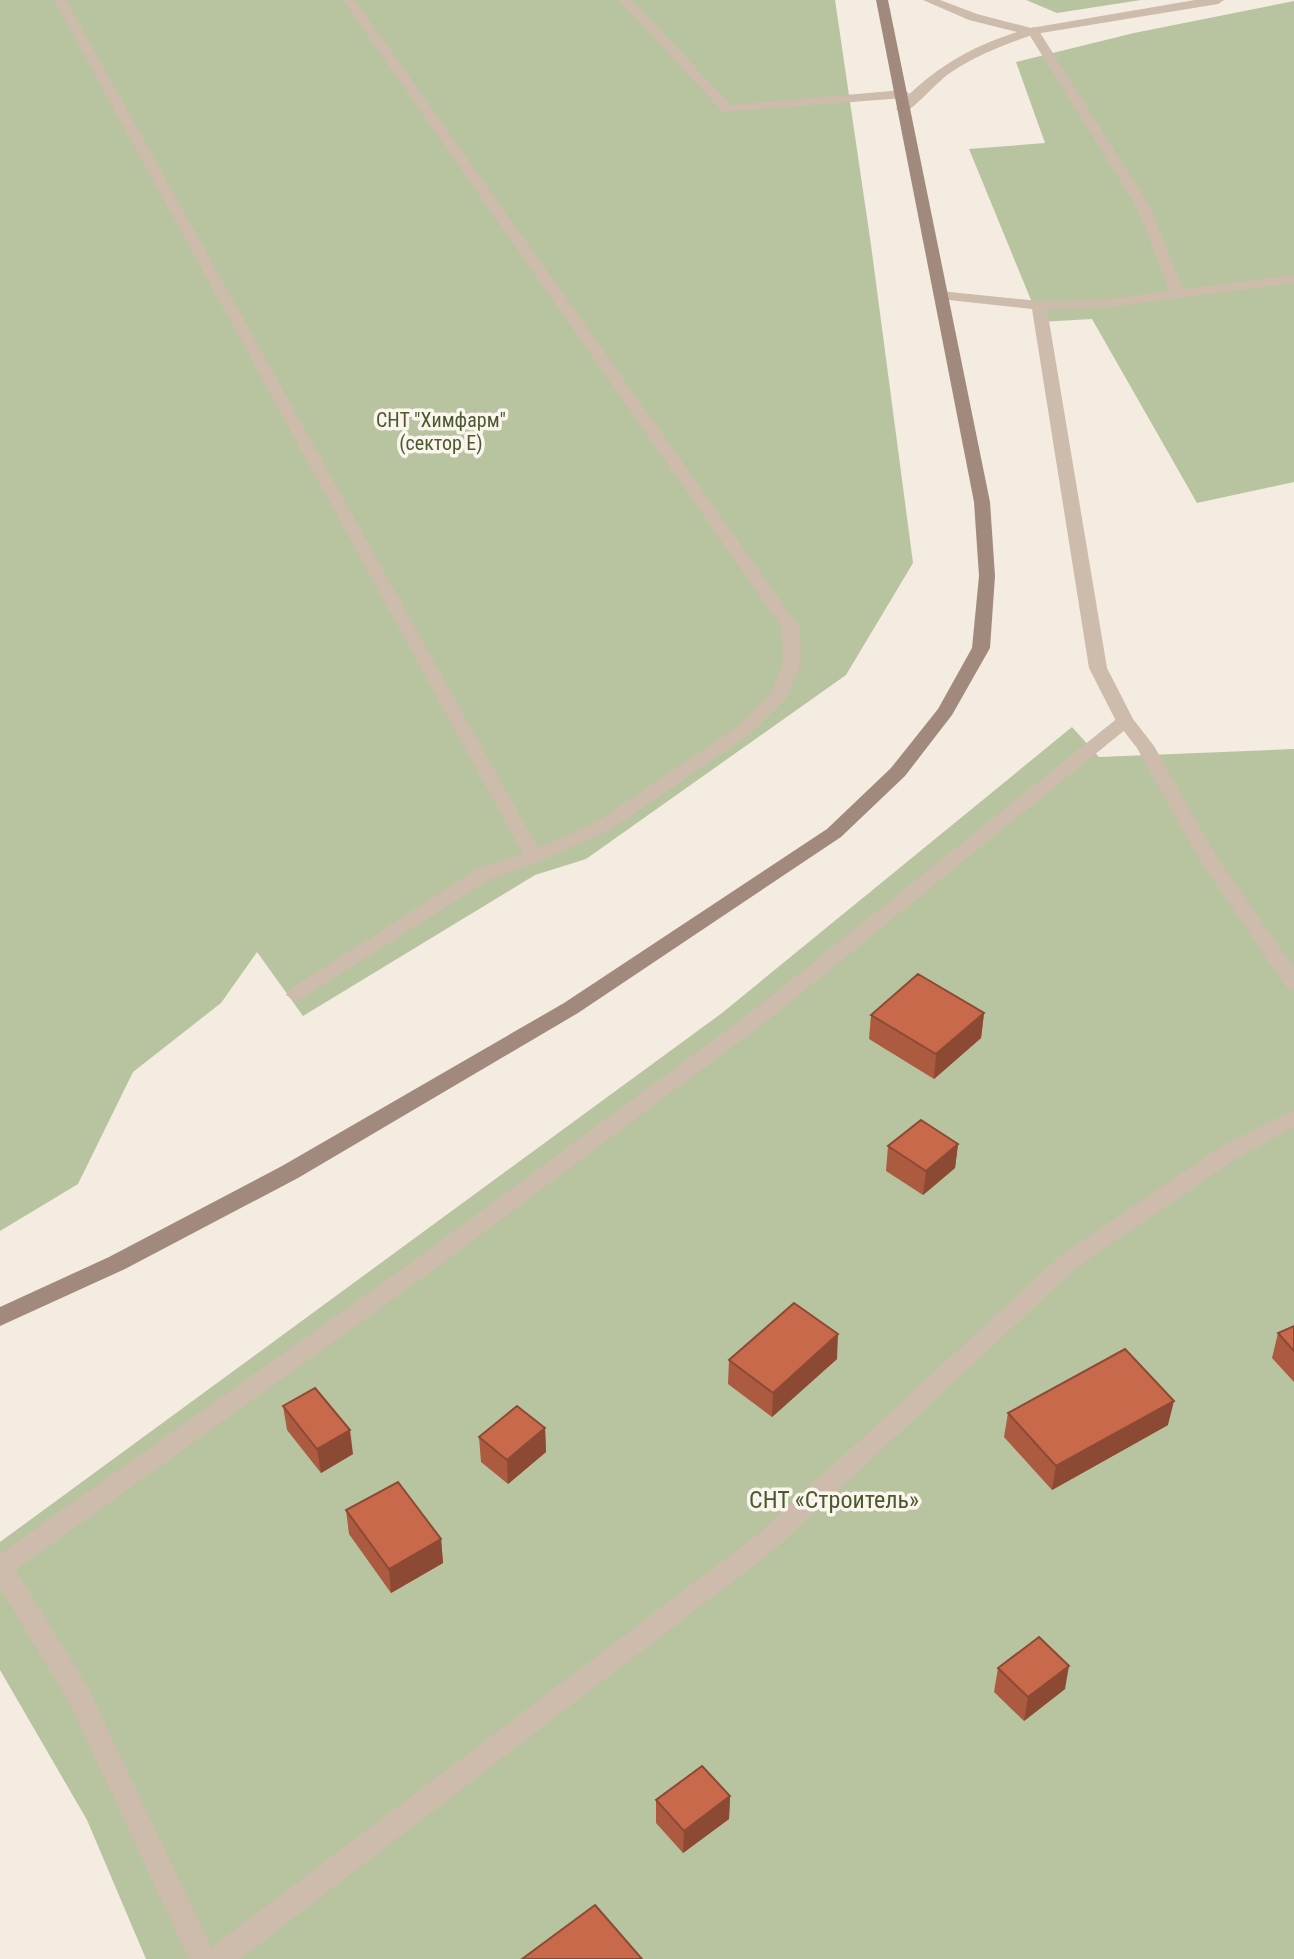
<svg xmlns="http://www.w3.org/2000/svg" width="1294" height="1959" viewBox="0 0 1294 1959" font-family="'Roboto Condensed',sans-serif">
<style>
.green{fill:#b8c4a0}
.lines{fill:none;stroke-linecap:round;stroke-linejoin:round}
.service{fill:#cdbbac;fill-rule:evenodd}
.minor{fill:#cdbbac;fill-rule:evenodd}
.secondary{fill:#a18a7d;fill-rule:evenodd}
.wall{fill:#ac5a40}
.shaded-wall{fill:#8c4a34}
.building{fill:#c8694b;stroke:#8c4a34;stroke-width:2}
.labels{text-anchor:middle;stroke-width:7;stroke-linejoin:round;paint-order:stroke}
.far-park-label{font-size:20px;fill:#4a5a2e;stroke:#fbf5ee}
.park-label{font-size:24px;fill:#4a5a2e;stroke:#fbf5ee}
</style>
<rect width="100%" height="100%" fill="#f4ebe1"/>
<path class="green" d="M 0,0 L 835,0 L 871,245 L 913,563 L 846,675 L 586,859 L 535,875 L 303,1016 L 257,952 L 221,1003 L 133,1072 L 78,1184 L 0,1231 Z
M 1026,0 L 1141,0 L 1057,13 Z
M 1294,1 L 1294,482 L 1197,503 L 1092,319 L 1040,322 L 969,149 L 1045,143 L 1016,62 L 1134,33 Z
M 1072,727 L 1099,757 L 1294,749 L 1294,1959 L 146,1959 L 87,1820 L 0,1670 L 0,1542 L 722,1013 Z"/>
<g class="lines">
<path class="service" d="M 54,0 L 66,0 L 538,848 L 598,821 L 738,726 L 770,695 L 783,664 L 782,628 L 343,0 L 355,0 L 800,628 L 801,664 L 787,697 L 750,734 L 612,829 L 541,861 L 489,880 L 296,1002 L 286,995 L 289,990 L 475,870 L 523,854 Z
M 619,0 L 632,0 L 731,105 L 903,90 L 910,94 L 903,98 L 723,112 Z
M 1033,27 L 1039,31 L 1151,208 L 1185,294 L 1183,297 L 1178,298 L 1171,294 L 1137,208 L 1027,31 Z
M 1125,715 L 1131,717 L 1134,721 L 1131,725 L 768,1020 L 432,1271 L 10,1574 L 0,1577 L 0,1554 L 416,1259 L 754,1010 L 1119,717 Z
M 1294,1110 L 1294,1127 L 1236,1159 L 1076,1268 L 775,1549 L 240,1959 L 204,1959 L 208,1950 L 757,1535 L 1060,1256 L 1220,1147 Z"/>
<path class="minor" d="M 923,0 L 940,0 L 977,14 L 1031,28 L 1195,0 L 1224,0 L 1218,4 L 1035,34 C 1006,44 976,55 950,73 C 935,83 917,107 903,113 L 896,109 L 898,106 C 932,69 970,47 1017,32 L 969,20 Z
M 1294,275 L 1294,283 L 1102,308 L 1047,309 L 1107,668 L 1133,719 L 1154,746 L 1217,857 L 1294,968 L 1294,990 L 1287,988 L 1199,859 L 1137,748 L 1116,721 L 1089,668 L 1032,309 L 940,299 L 933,295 L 940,291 L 1039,301 L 1102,300 Z
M 0,1556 L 9,1559 L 87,1686 L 217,1959 L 189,1959 L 69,1702 L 0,1588 Z"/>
<path class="secondary" d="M 876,0 L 888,0 L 990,502 L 995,576 L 990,648 L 952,715 L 905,776 L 841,837 L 578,1013 L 298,1178 L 125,1269 L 0,1326 L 0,1307 L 109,1257 L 282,1166 L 564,1003 L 827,829 L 891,768 L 938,709 L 972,648 L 979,576 L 974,502 Z"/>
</g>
<path class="wall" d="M 984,1013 L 981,1038 L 934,1079 L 869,1039 L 871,1015 Z
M 958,1144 L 955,1168 L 923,1195 L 886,1171 L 888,1146 Z
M 1294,1326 L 1294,1382 L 1272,1358 L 1278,1333 Z
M 837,1359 L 772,1417 L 728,1384 L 729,1360 Z
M 283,1406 L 353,1454 L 321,1473 L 287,1430 Z
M 1008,1413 L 1168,1425 L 1052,1490 L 1004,1437 Z
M 545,1428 L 546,1452 L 508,1484 L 481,1462 L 479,1437 Z
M 346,1510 L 441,1539 L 443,1563 L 391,1593 L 349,1534 Z
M 998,1668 L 1065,1689 L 1024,1721 L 994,1692 Z
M 730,1796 L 729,1819 L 683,1853 L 656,1823 L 656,1800 Z"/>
<path class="shaded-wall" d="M 984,1013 L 981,1038 L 934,1079 L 936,1054 Z
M 958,1144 L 955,1168 L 923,1195 L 926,1171 Z
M 838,1334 L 837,1359 L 772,1417 L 773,1393 Z
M 1174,1401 L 1168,1425 L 1052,1490 L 1056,1466 Z
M 545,1428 L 546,1452 L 508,1484 L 507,1460 Z
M 350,1430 L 353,1454 L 321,1473 L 317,1449 Z
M 441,1539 L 443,1563 L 391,1593 L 389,1569 Z
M 1069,1666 L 1065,1689 L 1024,1721 L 1028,1697 Z
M 730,1796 L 729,1819 L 683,1853 L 684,1831 Z"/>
<path class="building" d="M 918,974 L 984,1013 L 936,1054 L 871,1015 Z
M 921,1120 L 958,1144 L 926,1171 L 888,1146 Z
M 794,1303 L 838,1334 L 773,1393 L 729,1360 Z
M 1294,1326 L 1294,1351 L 1278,1333 Z
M 1125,1349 L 1174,1401 L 1056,1466 L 1008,1413 Z
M 315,1388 L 350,1430 L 317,1449 L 283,1406 Z
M 517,1406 L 545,1428 L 507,1460 L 479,1437 Z
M 398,1482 L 441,1539 L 389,1569 L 346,1510 Z
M 1039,1637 L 1069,1666 L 1028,1697 L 998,1668 Z
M 702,1766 L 730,1796 L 684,1831 L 656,1800 Z
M 595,1905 L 642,1959 L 522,1959 Z"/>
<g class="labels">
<g class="far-park-label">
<text x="441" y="427">СНТ "Химфарм"<tspan x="441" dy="23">(сектор Е)</tspan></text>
</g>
<g class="park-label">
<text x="834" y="1508">СНТ «Строитель»</text>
</g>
</g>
</svg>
